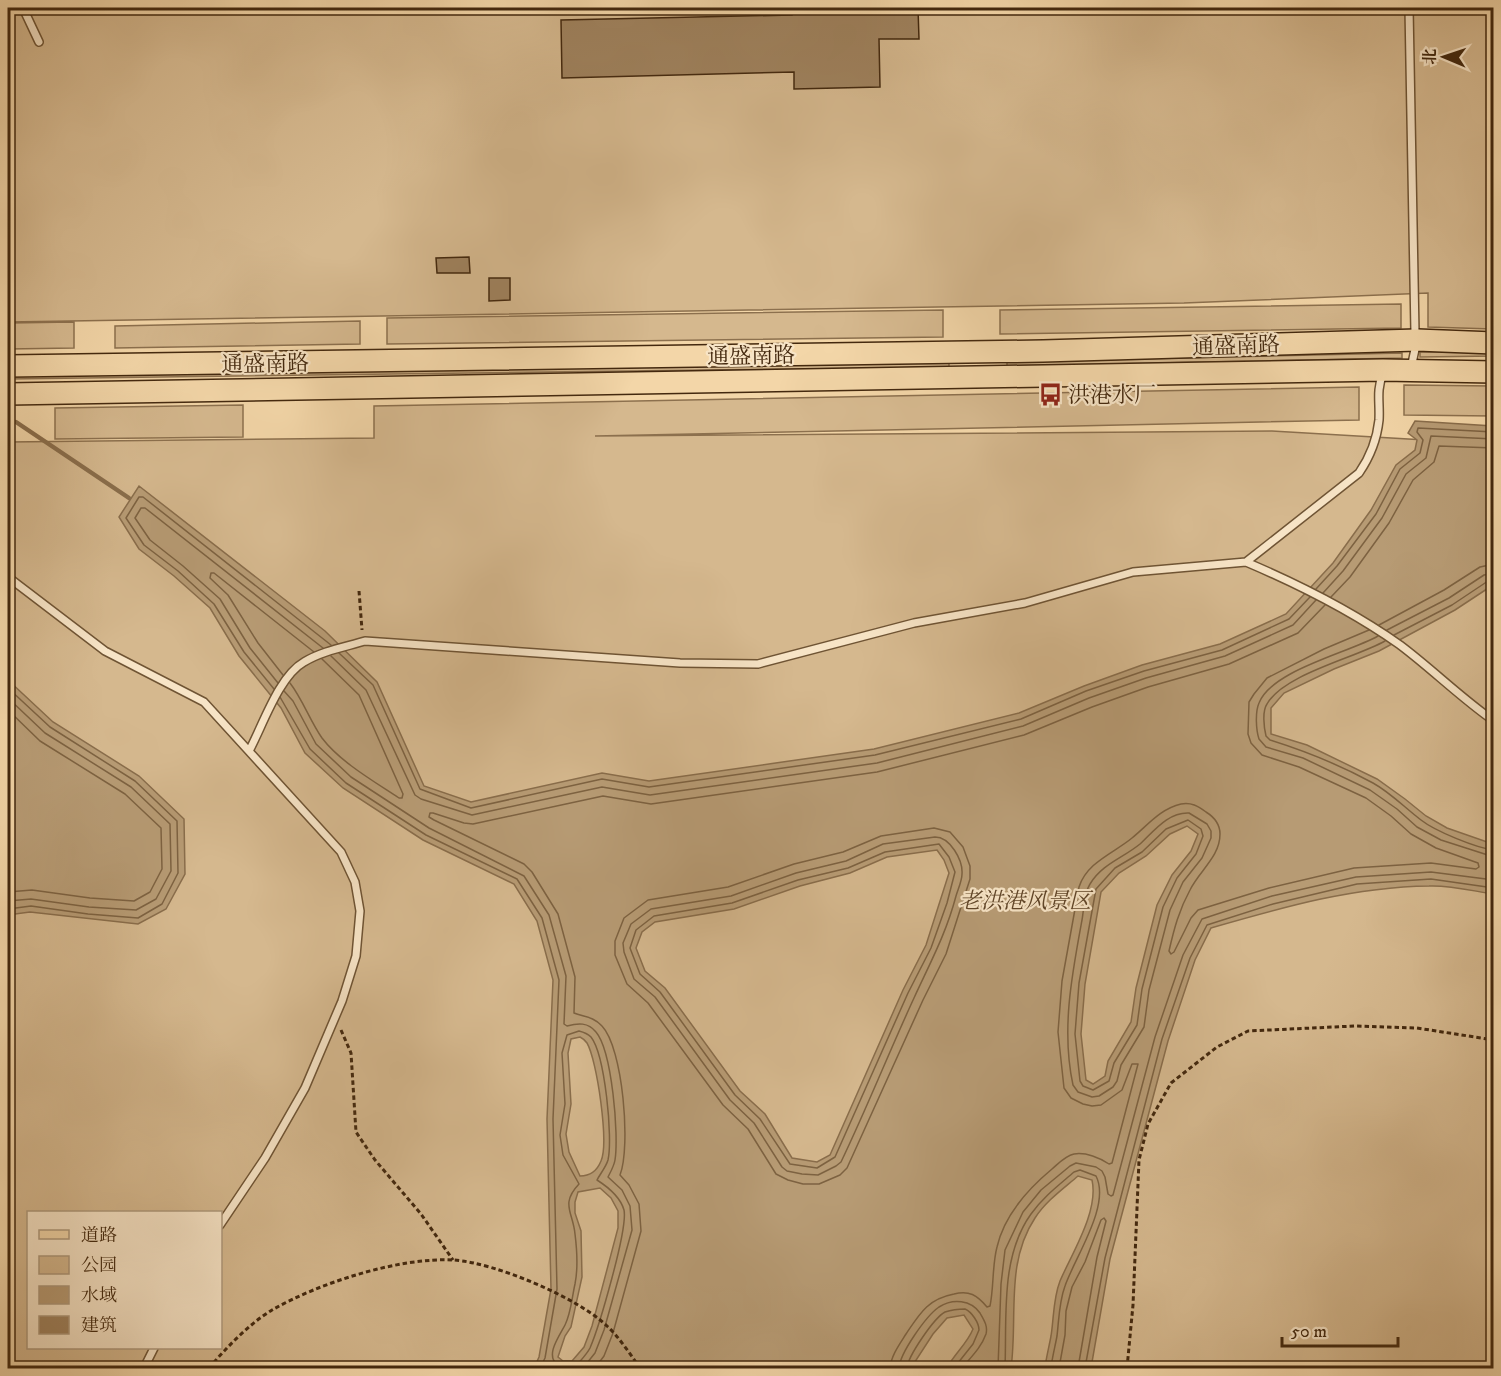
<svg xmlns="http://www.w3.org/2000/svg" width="1501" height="1376" viewBox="0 0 1501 1376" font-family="'IM FELL DW Pica','Noto Serif SC',serif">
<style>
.green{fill:#d5b88e;stroke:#8c704e;stroke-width:1.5;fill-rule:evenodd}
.water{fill:#b79b74;stroke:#896d4b;stroke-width:1.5;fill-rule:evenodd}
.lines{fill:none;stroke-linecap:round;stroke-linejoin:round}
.shore{stroke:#7d6241;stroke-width:1.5}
.stream{stroke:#896d4b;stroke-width:4.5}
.building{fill:#9f825e;stroke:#43280e;stroke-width:1.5}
.lane-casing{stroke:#6f5434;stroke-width:10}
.primary-casing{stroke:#43280e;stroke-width:24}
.path{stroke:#43280e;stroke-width:3;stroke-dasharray:4.5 3;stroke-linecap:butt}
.lane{stroke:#f7e4c6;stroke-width:7}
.primary{stroke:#f3d6a8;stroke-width:21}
.labels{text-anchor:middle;stroke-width:4.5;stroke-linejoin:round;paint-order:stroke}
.street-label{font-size:22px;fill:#43280e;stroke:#f7e4c6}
.poi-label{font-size:22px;fill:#43280e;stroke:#f7e4c6;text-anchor:start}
.park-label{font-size:22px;font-style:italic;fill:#604528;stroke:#f7e4c6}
</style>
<rect width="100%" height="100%" fill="#f3d6a8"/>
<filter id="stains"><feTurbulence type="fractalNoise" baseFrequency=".00333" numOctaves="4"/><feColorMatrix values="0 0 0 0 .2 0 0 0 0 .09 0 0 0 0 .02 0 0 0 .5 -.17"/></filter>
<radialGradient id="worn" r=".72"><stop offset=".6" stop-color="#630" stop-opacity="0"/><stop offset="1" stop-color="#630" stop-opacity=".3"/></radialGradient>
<path class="green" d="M 8,8 L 1493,8 L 1493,329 L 1428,327 L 1428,293 L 1184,303 L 8,322 Z
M 1401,304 L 1401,328 L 1000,334 L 1000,310 Z
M 943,310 L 943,337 L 387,344 L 387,318 Z
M 360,321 L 360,344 L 115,348 L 115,326 Z
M 74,322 L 74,348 L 8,349 L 8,323 Z
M 1493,351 L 1494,356 L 1420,357 L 1420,352 Z
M 1402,353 L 1402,358 L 1007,366 L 1007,362 Z
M 949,362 L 949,367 L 8,379 L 8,374 Z
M 1404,385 L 1493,386 L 1493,416 L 1404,415 Z
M 1359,387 L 1359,420 L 595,436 L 1272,431 L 1493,444 L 1493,1368 L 8,1368 L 8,442 L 374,438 L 374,406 ZM 28,1212 L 220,1212 L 220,1348 L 28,1348 Z
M 243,405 L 243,437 L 55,439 L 55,408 Z"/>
<path class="water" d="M 1415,421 L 1493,426 L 1493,585 L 1455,610 L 1379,651 L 1334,669 L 1284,693 L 1271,708 L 1271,734 L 1307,745 L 1377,779 L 1405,799 L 1426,816 L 1447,828 L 1493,844 L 1493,894 C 1473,891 1450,885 1429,886 C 1353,887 1284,907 1211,928 L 1195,960 L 1168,1041 L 1110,1259 L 1091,1368 L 1045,1368 C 1046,1358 1049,1347 1051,1336 C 1054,1317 1053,1299 1060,1281 C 1072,1253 1099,1211 1092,1180 L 1078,1176 C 1063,1189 1046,1201 1035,1218 C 1005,1263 1018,1318 1011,1368 L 947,1368 C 954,1354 967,1344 973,1329 L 964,1315 L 947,1318 L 933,1334 L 911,1368 L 534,1368 L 539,1357 L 551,1289 L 547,1119 L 553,980 L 537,921 L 514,884 L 423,840 L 343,788 L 305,753 L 281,708 L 239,656 L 210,608 L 174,576 L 139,549 L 119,517 L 139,486 L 325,631 L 377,682 L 424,786 L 471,802 L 602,773 L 649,781 L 874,749 L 1019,713 L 1084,686 L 1142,665 L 1220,644 L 1286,614 L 1333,563 L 1371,510 L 1396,465 L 1415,450 L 1417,440 L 1408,433 ZM 1187,826 L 1198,834 L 1191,851 L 1172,875 L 1157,905 L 1136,988 L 1131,1022 L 1108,1061 L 1105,1076 L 1093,1084 L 1086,1080 L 1081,1034 L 1085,984 L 1101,892 L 1119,873 L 1146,856 L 1170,834 ZM 937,850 L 944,860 L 949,873 L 926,945 L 903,990 L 830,1155 L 817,1162 L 792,1158 L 765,1114 L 740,1091 L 665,988 L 645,971 L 636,948 L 642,932 L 655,922 L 734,909 L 800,886 L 850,873 L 887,857 ZM 580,1037 C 582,1038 585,1040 587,1043 C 597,1060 609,1143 601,1161 C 597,1171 591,1176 580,1176 L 569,1152 L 566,1134 L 571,1104 L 568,1053 L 571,1039 ZM 600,1188 L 611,1198 L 618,1211 L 618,1228 L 592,1326 L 584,1347 L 572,1361 L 563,1361 L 558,1357 L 565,1336 L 571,1327 L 582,1277 L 581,1231 L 575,1213 L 575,1202 L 578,1192 Z
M 8,680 L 53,722 L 139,776 L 184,819 L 185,874 L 166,909 L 138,924 L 30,912 L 8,915 Z"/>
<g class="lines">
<path class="shore" d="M 1316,589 L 1337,566 L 1376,514 L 1400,469 L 1420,453 L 1423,440 L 1417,432 L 1418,428 L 1494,432
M 1323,593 L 1343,571 L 1382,518 L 1406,474 L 1426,458 L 1431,436 L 1494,439
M 1331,597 L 1350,577 L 1389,523 L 1413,480 L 1434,462 L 1439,446 L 1494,448
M 1379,625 L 1444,590 L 1480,567 L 1494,564
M 1387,630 L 1449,598 L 1484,575 L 1494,573
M 1394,635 L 1452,605 L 1488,581 L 1494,580
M 1378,636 C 1348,653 1272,670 1259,703 C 1255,712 1256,730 1259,739 L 1266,747 L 1303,758 L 1370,790 L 1397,809 L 1417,827 L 1441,840 L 1494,857
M 1385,641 C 1355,658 1284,674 1267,704 C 1262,711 1264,728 1266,736 L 1270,740 C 1305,751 1340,765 1373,783 C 1391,793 1405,808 1421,820 C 1435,831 1476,848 1494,850
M 339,653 L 373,685 L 420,789 L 471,808 L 602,779 L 649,787 L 875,755 L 1021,719 L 1086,691 L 1144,671 L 1222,650 L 1289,619 L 1310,597
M 331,656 L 366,690 L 415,795 L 421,799 L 472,815 L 602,787 L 650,795 L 877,763 L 1023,726 L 1089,698 L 1146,678 L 1225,656 L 1293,625 L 1316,600
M 283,675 L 258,643 L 228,595 L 210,578 L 211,573 L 214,573 L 314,652
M 278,683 L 250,648 L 220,599 L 183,566 L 150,540 L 135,518 L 141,508 L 145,508 L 323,648
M 290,683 C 303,700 310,721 322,738 C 340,762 375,782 399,798 L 402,798 L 403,794 L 359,695 L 322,659
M 8,688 L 50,727 L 135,781 L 177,821 L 178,873 L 162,904 L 138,918 L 88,914 L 31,906 L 8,909
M 274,689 L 244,652 L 214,604 L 178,571 L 144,545 L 126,518 L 139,497 L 143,497 L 331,645
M 284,691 L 293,701 L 316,744 L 351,777 L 429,828 L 524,876 L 549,915 L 566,976 L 564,1024 L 567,1026 C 578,1023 588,1022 596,1032 C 612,1051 619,1135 615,1160 C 614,1166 611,1171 608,1177 L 622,1190 L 630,1206 L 632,1230 L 604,1330 L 595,1353 L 583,1368
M 280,697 L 310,749 L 346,783 L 426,835 L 517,879 L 542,918 L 559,980 L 553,1119 L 557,1289 L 545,1358 L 540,1368
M 8,698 L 45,733 L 131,787 L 170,824 L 171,871 L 156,899 L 136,910 L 89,907 L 31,899 L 8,901
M 8,710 L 40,741 L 125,794 L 161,828 L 162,869 L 150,892 L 134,901 L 90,898 L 32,890 L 8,892
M 1189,813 L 1207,824 L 1211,831 L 1211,838 L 1202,858 L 1183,882 L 1170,910 L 1149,990 L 1144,1027 L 1121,1065 L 1117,1081 L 1113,1087 L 1099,1096 L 1092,1097 L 1078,1092 L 1073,1085 C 1061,1030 1072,974 1082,920 C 1084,909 1084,893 1090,884 C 1102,864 1123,858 1140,844 C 1154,831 1168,812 1189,813 Z
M 1188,820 L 1201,829 L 1203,836 L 1196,854 L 1177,878 L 1163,907 L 1142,989 L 1137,1025 L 1114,1063 L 1109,1081 L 1093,1090 L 1083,1086 L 1080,1081 L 1075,1034 L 1079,983 L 1096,889 L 1115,868 L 1142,852 L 1166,829 Z
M 934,828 L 950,832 L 963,847 L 970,866 L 970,879 L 946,954 L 923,1000 L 847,1168 L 840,1175 L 819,1184 L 803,1184 L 788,1180 L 776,1174 L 748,1129 L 723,1105 L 648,1003 L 627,984 L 615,955 L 615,941 L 624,918 L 648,900 L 728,887 L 794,864 L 843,852 L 881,836 Z
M 935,837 C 950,837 963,860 962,874 C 962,881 958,889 956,896 C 946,934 930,963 914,998 C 889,1052 867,1108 841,1162 L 836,1166 L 818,1175 L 802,1174 L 787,1171 L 782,1167 L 754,1123 L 730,1100 L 655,997 L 634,979 L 624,952 L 623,943 L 631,924 L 651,909 L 731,896 L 796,873 L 846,861 L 883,844 Z
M 939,844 L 949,857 L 955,872 L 947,903 L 931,948 L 908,993 L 835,1157 L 817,1168 L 790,1164 L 760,1119 L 735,1095 L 660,992 L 640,974 L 630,948 L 636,930 L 654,916 L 732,903 L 798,880 L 848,868 L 885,852 Z
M 579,1031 C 583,1032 588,1034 591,1037 C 605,1055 613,1138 608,1160 C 606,1167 600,1174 597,1180 C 608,1187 620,1196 624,1210 C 628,1229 599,1327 590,1348 C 587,1354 581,1360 576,1366 C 570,1368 564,1369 558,1365 C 544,1356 560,1335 565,1325 C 571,1313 572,1297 575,1284 C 578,1269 577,1250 575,1234 C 573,1212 560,1204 579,1184 L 563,1155 L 560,1135 L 565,1104 L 562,1053 L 567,1035 Z
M 595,1368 L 604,1356 L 613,1333 L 641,1231 L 639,1204 L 629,1185 L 620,1175 C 631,1147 623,1048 602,1026 C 593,1016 583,1017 574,1013 L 575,977 L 558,914 L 532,872 L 524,864 L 434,820 L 429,817 L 430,813 L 433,813 L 464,823 L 473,824 L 603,796 L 651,804 L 877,772 L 1024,735 L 1092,707 L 1148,687 L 1229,664 L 1298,633 L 1325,605
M 890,1368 C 891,1356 899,1345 906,1334 C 920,1313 928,1299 954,1294 C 969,1290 977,1295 987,1307 L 990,1306 C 994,1287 992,1266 997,1247 C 1004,1216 1028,1189 1052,1169 C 1059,1163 1065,1156 1074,1154 C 1086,1152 1100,1158 1109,1164 L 1112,1163 L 1138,1064 L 1132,1064 L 1122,1090 L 1101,1105 L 1092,1106 L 1083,1104 L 1071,1098 L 1064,1088 L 1058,1032 L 1062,981 L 1079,887 C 1087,862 1114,853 1132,838 C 1148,825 1160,809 1181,804 C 1191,802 1198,806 1206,812 C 1214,817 1220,824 1220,834 C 1220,857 1199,871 1190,890 C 1179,910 1174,929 1169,951 L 1171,954 L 1174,952 L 1191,918 L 1198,910 L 1269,888 L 1354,868 L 1431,863 L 1476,869 L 1479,867 L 1478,863 L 1436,848 L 1411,834 L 1391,816 L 1366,798 L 1299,767 L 1262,755 L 1251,743 L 1248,734 L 1249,702 L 1254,694 L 1267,678 L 1324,649 L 1369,630
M 899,1368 C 900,1353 926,1316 939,1307 C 953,1298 971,1300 980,1313 C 984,1320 988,1326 986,1334 C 981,1348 971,1357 962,1368
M 907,1368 C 908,1356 934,1318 945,1312 C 951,1310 959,1309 965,1309 C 972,1312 979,1323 979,1330 L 973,1344 L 954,1368
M 998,1368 L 1001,1284 L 1005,1250 L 1023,1212 L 1041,1190 L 1070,1166 L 1076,1163 L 1096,1167 L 1102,1171 L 1105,1177 L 1108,1194 L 1111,1196 L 1113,1195 L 1155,1037 L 1183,955 L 1202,919 L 1272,896 L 1356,877 L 1431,872 L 1494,880
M 1005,1368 C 1007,1318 1000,1257 1031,1214 C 1043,1197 1059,1185 1074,1172 L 1080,1170 L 1096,1176 C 1111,1205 1075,1257 1065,1286 C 1059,1302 1059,1319 1057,1336 C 1055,1347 1052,1358 1051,1368
M 1059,1368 L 1065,1335 L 1066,1311 L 1072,1287 L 1085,1262 L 1101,1220 L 1104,1218 L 1106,1221 L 1097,1257 L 1078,1368
M 1085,1368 L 1105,1258 L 1162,1039 L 1190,958 L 1207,925 L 1273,904 L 1357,884 L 1431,879 L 1494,888"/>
<path class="stream" d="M 16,422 L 129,498"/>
</g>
<path class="building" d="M 792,8 L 918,8 L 919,39 L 879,39 L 880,87 L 794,89 L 794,72 L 562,78 L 561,20 L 792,15 Z
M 469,257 L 470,273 L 437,273 L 436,258 Z
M 489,278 L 510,278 L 510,300 L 489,301 Z"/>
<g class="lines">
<defs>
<path id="lane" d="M 23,8 L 39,42
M 1409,8 L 1415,333 L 1417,340 L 1411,368
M 1246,562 C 1300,585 1352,611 1400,645 C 1432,669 1461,698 1494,721
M 8,577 L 105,651 L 204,702 L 341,852 L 355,882 L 360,911 L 356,956 L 342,1001 L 305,1088 L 265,1158 L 220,1225
M 249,751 C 263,725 279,676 304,662 C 322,651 345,647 365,641 L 680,663 L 758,664 L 914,623 L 1025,603 L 1133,572 L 1246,562 L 1359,473 C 1370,457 1377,439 1379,420 C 1380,401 1376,392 1383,373
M 144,1368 L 154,1348"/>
<path id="primary" d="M 8,366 L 1043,351 L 1417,340 L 1494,343
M 8,394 L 1383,370 L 1494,372"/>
</defs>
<use href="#lane" class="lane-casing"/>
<use href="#primary" class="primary-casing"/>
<path class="path" d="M 359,591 L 362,630
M 341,1030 L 351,1053 L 356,1132 L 375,1160 L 421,1214 L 453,1260
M 209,1368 C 226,1348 249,1324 272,1310 C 319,1283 399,1257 454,1260 C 495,1263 577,1297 607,1326 C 619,1337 630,1354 640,1368
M 1127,1368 L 1133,1305 L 1139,1160 L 1148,1124 L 1171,1083 L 1217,1047 L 1248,1031 L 1355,1026 L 1417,1028 L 1494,1040"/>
<use href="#lane" class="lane"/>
<use href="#primary" class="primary"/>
</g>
<defs>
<symbol id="bus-bare" viewBox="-9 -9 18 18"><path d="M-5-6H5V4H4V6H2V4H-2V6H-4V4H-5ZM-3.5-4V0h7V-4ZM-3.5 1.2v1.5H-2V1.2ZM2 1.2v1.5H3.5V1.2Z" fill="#8f2418" stroke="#f7e4c6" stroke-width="2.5" paint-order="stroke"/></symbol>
</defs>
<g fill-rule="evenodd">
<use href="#bus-bare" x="1034" y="378" width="33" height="33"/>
</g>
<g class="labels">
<g class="street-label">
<text transform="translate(1236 345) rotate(-2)" y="8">通盛南路</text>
<text transform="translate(751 355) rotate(-1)" y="8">通盛南路</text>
<text transform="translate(265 363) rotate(-1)" y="8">通盛南路</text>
</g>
<g class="poi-label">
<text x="1068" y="402">洪港水厂</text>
</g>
<g class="park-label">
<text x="1025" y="908">老洪港风景区</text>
</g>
</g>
<rect width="1501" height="1376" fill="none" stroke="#f3d6a8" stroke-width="30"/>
<rect x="9" y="9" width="1483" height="1358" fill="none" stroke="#43280e" stroke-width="3"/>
<rect x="15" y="15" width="1471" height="1346" fill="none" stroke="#43280e" stroke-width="1.5"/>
<rect x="27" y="1211" width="195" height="138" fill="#f7e4c6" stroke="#af997c" stroke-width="1.5"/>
<rect x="39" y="1230" width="30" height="9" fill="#f3d6a8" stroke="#af997c" stroke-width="1.5"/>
<text x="81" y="1241" font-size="18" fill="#43280e">道路</text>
<rect x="39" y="1256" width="30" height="18" fill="#d5b88e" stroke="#af997c" stroke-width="1.5"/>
<text x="81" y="1271" font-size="18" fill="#43280e">公园</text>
<rect x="39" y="1286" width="30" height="18" fill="#b79b74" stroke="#af997c" stroke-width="1.5"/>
<text x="81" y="1301" font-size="18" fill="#43280e">水域</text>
<rect x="39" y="1316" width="30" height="18" fill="#9f825e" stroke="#af997c" stroke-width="1.5"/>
<text x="81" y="1331" font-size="18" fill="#43280e">建筑</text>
<g transform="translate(1444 57) rotate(272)" stroke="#f7e4c6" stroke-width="4.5" paint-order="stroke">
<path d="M0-4.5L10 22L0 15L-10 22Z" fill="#43280e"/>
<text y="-9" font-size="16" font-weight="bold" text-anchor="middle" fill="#43280e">北</text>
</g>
<path d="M1282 1337v9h116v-9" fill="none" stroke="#43280e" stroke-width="3"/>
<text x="1291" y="1337" font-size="18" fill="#43280e" stroke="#f7e4c6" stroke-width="4.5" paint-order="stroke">50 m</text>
<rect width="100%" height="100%" filter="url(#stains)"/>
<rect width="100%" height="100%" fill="url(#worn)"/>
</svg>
